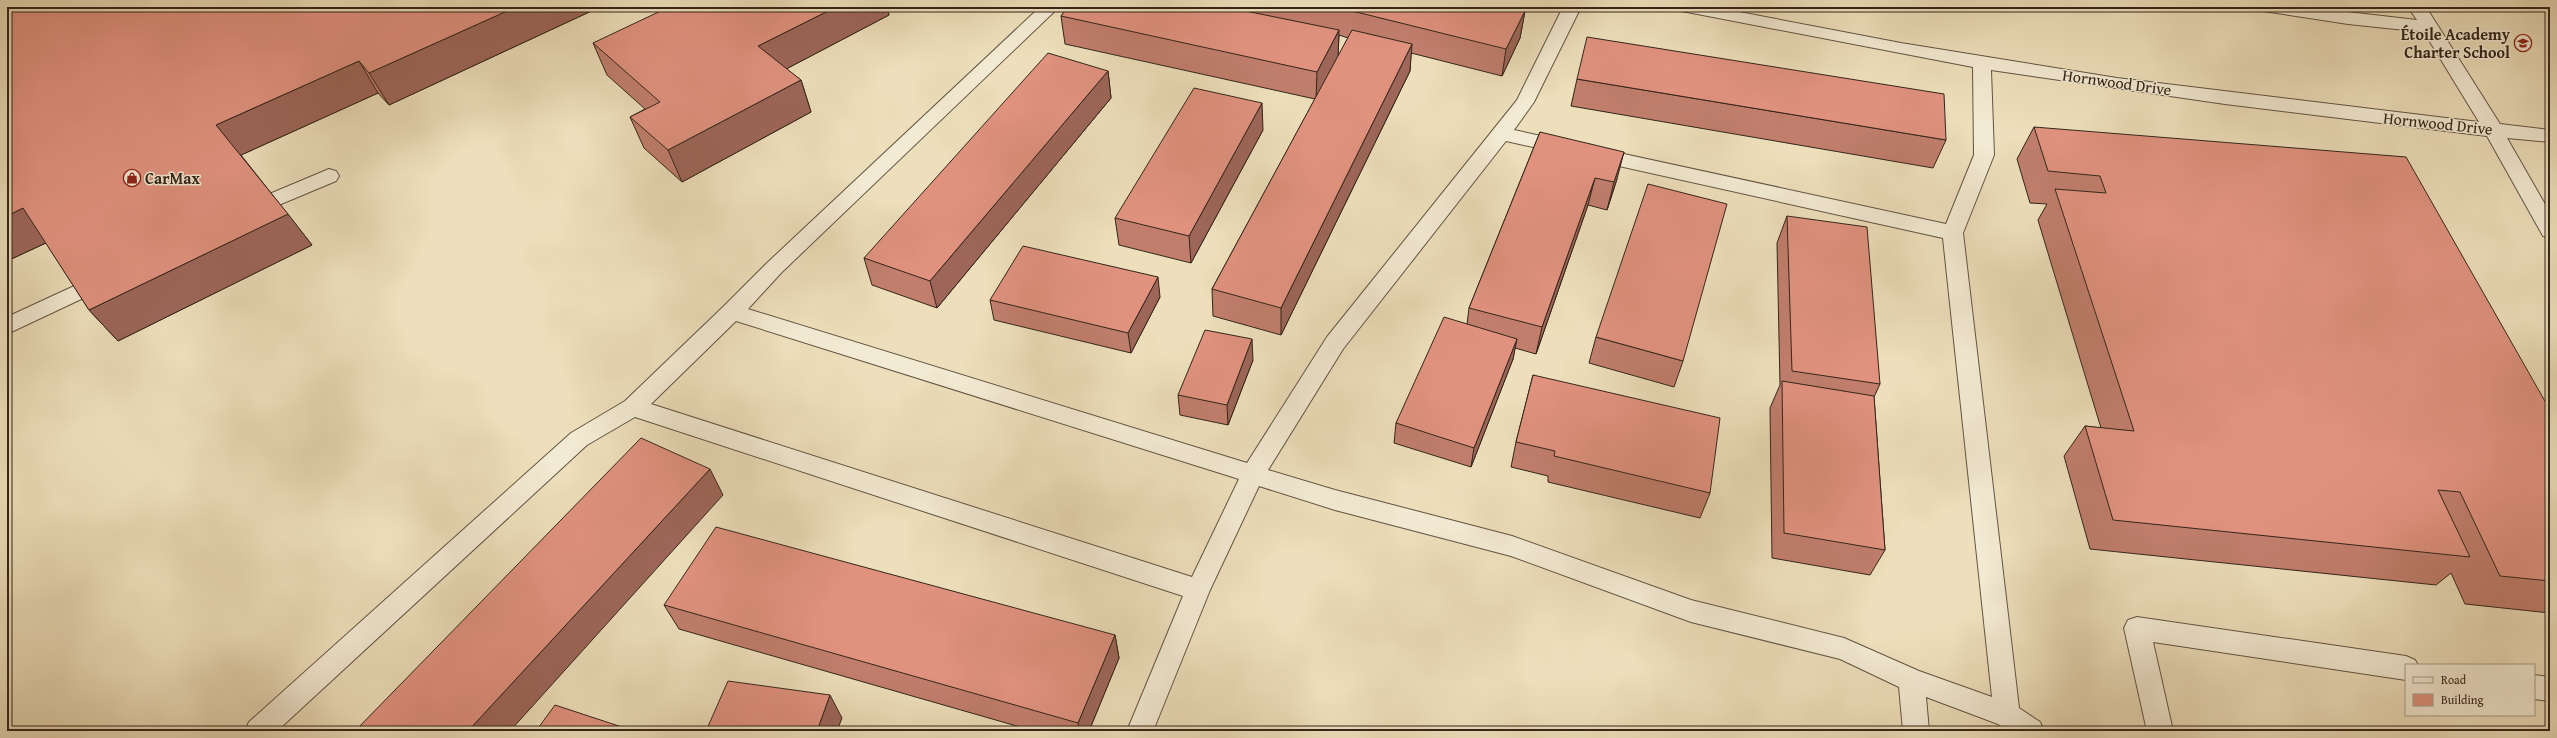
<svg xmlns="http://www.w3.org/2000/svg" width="2557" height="738" viewBox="0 0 2557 738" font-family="'Gentium Book Plus',serif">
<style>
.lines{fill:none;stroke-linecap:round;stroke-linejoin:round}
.minor-casing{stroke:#625442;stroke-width:2}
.minor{fill:#f3ead3;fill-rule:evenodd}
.wall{fill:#c17e6d;stroke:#33251a;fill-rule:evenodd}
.shaded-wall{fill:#9d6659;stroke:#33251a}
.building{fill:#e0927f;stroke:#33251a}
.labels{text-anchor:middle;stroke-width:3;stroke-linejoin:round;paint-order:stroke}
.poi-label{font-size:16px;font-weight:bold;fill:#33251a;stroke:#f3ead3;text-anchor:end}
.street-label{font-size:16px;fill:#33251a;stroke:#f3ead3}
</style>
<rect width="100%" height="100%" fill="#eddfbb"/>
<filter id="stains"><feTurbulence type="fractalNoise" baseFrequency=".005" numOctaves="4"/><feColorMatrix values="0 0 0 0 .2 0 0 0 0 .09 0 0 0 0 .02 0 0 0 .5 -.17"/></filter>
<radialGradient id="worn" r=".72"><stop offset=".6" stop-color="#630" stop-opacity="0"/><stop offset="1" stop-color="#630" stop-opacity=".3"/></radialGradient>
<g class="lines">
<defs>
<path id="minor" d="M 1040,7 L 1059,7 L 781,273 L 748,309 L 1247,463 L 1327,337 L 1517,100 L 1563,7 L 1581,7 L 1534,102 L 1514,130 L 1946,224 L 1974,155 L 1973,67 L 1687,12 L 1681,11 L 1678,7 L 1713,7 L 1901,43 L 2117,78 L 2479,122 L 2424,32 L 2348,24 L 2270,12 L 2264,11 L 2261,7 L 2304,7 L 2417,20 L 2408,7 L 2426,7 L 2500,124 L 2550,130 L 2550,142 L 2507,138 L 2550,213 L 2550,238 L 2543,236 L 2487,136 L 2225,104 L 1991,70 L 1994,155 L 1963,233 L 2019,708 L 2040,722 L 2044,731 L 2009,731 L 1998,724 L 1926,697 L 1929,731 L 1903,731 L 1899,687 L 1840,659 L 1691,622 L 1511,556 L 1335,510 L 1259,486 L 1210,590 L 1153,731 L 1127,731 L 1183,596 L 635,417 L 587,445 L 277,731 L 245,731 L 249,722 L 571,433 L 625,401 L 724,306 L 767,263 ZM 1506,141 L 1943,238 L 1992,697 L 1919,671 L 1844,638 L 1691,600 L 1512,536 L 1335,490 L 1268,470 L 1343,349 ZM 736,321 L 1239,479 L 1192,577 L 651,404 Z
M 329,169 L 336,171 L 339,176 L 336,181 L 274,207 L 267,205 L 264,200 L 267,195 Z
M 85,281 L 92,284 L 95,289 L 92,294 L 7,334 L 7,317 Z
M 2137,617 L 2406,656 L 2415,660 L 2418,665 L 2406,665 L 2406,680 L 2153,642 L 2173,731 L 2147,731 L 2124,628 L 2128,620 Z
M 2534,675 L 2550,677 L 2550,701 L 2534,699 Z"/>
</defs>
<use href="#minor" class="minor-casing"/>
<use href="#minor" class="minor"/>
</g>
<path class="wall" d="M 7,7 L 600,7 L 389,105 L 378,93 L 241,155 L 312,245 L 118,341 L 89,310 L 46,243 L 7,261 Z
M 709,7 L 887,7 L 889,15 L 786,69 L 801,80 L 811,112 L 682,182 L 644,148 L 630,117 L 645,109 L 607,75 L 593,43 Z
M 1068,7 L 1509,7 L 1525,11 L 1520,38 L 1502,76 L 1411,53 L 1410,71 L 1281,335 L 1213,316 L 1212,289 L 1315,99 L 1065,44 L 1061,16 ZM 1339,35 L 1348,38 L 1338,57 Z
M 1108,71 L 1111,98 L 937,308 L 872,285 L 864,258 Z
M 1577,79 L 1946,140 L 1933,168 L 1571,106 Z
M 2034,127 L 2550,410 L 2550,613 L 2465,604 L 2451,573 L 2436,585 L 2090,549 L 2064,456 L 2085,426 L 2101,428 L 2038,220 L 2047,204 L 2030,203 L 2017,159 Z
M 1263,130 L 1191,263 L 1119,245 L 1115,218 Z
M 1540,132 L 1617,179 L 1607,210 L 1588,205 L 1536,354 L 1515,348 L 1513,359 L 1471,467 L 1394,443 L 1396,423 L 1467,324 L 1469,308 Z
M 1787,216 L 1880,384 L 1874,397 L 1885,550 L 1870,575 L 1772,558 L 1770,408 L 1780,385 L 1777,243 Z
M 1160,297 L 1131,353 L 994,320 L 990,300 Z
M 1596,337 L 1683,361 L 1674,387 L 1589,363 Z
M 1253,360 L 1228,425 L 1180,415 L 1178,395 Z
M 1533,375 L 1710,493 L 1700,518 L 1548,482 L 1548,476 L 1511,467 L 1516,442 Z
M 664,605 L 1115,635 L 1119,658 L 1089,731 L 1034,731 L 679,629 Z"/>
<path class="shaded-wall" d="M 516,7 L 600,7 L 389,105 L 369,73 Z
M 836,7 L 887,7 L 889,15 L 769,78 L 758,46 Z
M 1525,11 L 1520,38 L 1502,76 L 1506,49 Z
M 1339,30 L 1338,58 L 1316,99 L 1317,72 Z
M 1412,44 L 1410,71 L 1281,335 L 1281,308 Z
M 359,61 L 378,93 L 239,156 L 216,125 Z
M 1108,71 L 1111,98 L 937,308 L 930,281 Z
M 801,80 L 811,112 L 682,182 L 668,150 Z
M 1262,103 L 1263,130 L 1191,263 L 1189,236 Z
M 1624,152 L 1617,179 L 1607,210 L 1614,182 Z
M 1595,178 L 1588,205 L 1536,354 L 1542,327 Z
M 23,208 L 52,240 L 7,261 L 7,216 Z
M 288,214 L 312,245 L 118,341 L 89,310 Z
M 1158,277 L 1160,297 L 1131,353 L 1128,333 Z
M 1252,339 L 1253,360 L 1228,425 L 1227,405 Z
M 1517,339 L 1513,359 L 1471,467 L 1474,448 Z
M 710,469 L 723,495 L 510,731 L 468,731 Z
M 1115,635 L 1119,658 L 1089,731 L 1080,731 L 1078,723 Z
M 830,695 L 842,718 L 837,731 L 817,731 Z"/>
<path class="building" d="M 7,7 L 516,7 L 369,73 L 359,61 L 216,125 L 288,214 L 89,310 L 23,208 L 7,216 Z
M 669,7 L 707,7 L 708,8 L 709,7 L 836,7 L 758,46 L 801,80 L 668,150 L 630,117 L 660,102 L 593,43 Z
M 1068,7 L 1226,7 L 1339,30 L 1317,72 L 1061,16 Z
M 1336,7 L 1509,7 L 1525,11 L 1506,49 Z
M 1352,30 L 1412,44 L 1281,308 L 1212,289 Z
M 1587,37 L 1944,94 L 1946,140 L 1577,79 Z
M 1048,53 L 1108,71 L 930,281 L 864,258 Z
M 1194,88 L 1262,103 L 1189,236 L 1115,218 Z
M 2034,127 L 2406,157 L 2550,410 L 2550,581 L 2500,576 L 2460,492 L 2438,490 L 2470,557 L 2113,520 L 2085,426 L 2134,431 L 2055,189 L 2106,193 L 2100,176 L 2048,171 Z
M 1540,132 L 1624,152 L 1614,182 L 1595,178 L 1542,327 L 1469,308 Z
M 1648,184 L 1727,204 L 1683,361 L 1596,337 Z
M 1787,216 L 1867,227 L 1880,384 L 1792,371 Z
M 1023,246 L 1158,277 L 1128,333 L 990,300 Z
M 1444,317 L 1517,339 L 1474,448 L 1396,423 Z
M 1205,330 L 1252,339 L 1227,405 L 1178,395 Z
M 1533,375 L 1720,418 L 1710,493 L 1554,456 L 1555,451 L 1516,442 Z
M 1782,381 L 1874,396 L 1885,550 L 1784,533 Z
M 641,438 L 710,469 L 468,731 L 355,731 Z
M 716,527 L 1115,635 L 1078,723 L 664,605 Z
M 728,681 L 830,695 L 817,731 L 706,731 Z
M 555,705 L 634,731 L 536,731 Z"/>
<defs>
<symbol id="school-ring" viewBox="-11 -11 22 22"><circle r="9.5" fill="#f3ead3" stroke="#8f2418" stroke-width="1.5"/><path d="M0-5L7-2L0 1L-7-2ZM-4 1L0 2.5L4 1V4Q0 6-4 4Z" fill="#8f2418"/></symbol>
<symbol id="shop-ring" viewBox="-11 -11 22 22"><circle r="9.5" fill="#f3ead3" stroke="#8f2418" stroke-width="1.5"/><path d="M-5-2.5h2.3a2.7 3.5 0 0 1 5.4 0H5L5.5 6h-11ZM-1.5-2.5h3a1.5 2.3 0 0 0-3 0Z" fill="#8f2418"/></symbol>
</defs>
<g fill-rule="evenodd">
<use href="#school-ring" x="2513" y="33" width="20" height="20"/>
<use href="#shop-ring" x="122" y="168" width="20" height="20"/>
</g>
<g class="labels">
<g class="poi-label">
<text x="2510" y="40">Étoile Academy<tspan x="2510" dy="18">Charter School</tspan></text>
<text x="145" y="184" text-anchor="start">CarMax</text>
</g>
<g class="street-label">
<text transform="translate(2117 82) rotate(8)" y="6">Hornwood Drive</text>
<text transform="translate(2438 123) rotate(6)" y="6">Hornwood Drive</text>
</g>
</g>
<rect width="2557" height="738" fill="none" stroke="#eddfbb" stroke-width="24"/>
<rect x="8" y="8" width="2541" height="722" fill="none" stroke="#33251a" stroke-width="2"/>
<rect x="12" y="12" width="2533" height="714" fill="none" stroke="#33251a"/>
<rect x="2405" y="664" width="130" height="52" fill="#f3ead3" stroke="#a69b89"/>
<rect x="2413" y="677" width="20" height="6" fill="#f3ead3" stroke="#a69b89"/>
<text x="2441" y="684" font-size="12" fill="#33251a">Road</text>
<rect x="2413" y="694" width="20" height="12" fill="#e0927f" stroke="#a69b89"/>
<text x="2441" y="704" font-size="12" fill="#33251a">Building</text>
<rect width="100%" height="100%" filter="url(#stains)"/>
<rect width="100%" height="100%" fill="url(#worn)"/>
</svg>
